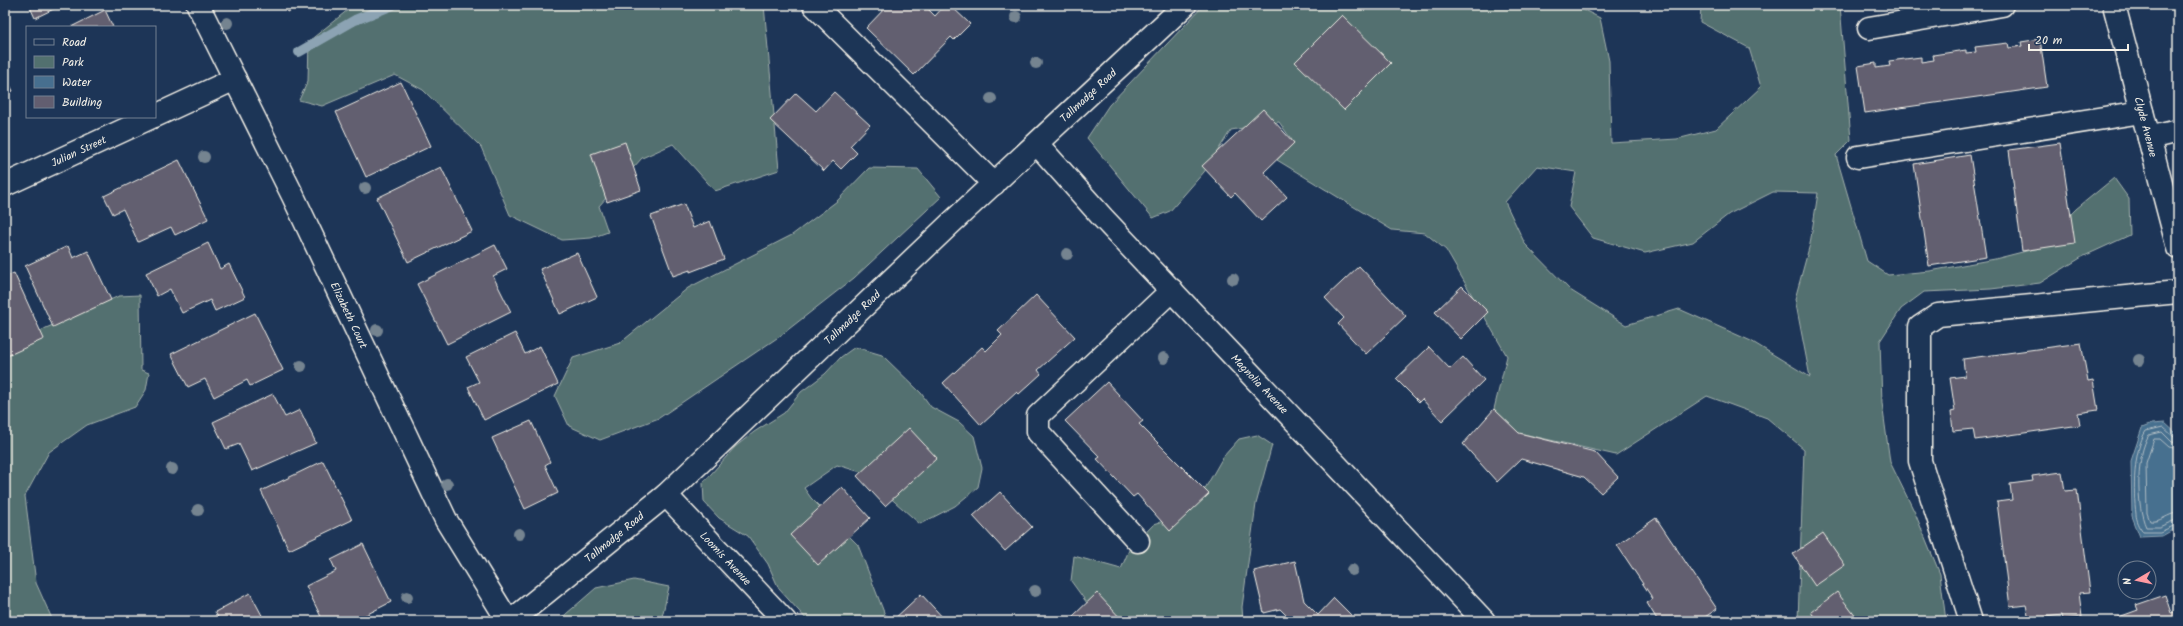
<svg xmlns="http://www.w3.org/2000/svg" width="2183" height="626" viewBox="0 0 2183 626" font-family="Kalam,sans-serif">
<style>
.green{fill:#52706f;stroke:#a3b0ac;fill-rule:evenodd}
.water{fill:#476f8f;stroke:#8ca3b3}
.lines{fill:none;stroke-linecap:round;stroke-linejoin:round}
.shore{stroke:#afbdc4;stroke-width:1}
.stream{stroke:#8ca3b3;stroke-width:10}
.building{fill:#625e70;stroke:#f4f1e8}
.minor-casing{stroke:#f4f1e8;stroke-width:25}
.minor{stroke:#1d3557;stroke-width:22}
.tree{fill:#748490}
.labels{text-anchor:middle;stroke-width:3.5;stroke-linejoin:round;paint-order:stroke}
.street-label{font-size:11px;fill:#f4f1e8;stroke:#1d3557}
</style>
<rect width="100%" height="100%" fill="#1d3557"/>
<filter id="ink" filterUnits="userSpaceOnUse"><feTurbulence type="fractalNoise" baseFrequency=".025" numOctaves="2"/><feDisplacementMap in="SourceGraphic" scale="8" xChannelSelector="R" yChannelSelector="G"/><feConvolveMatrix kernelMatrix="1 2 1 2 8 2 1 2 1" color-interpolation-filters="sRGB"/></filter>
<g filter="url(#ink)">
<path class="green" d="M 354,5 L 764,5 L 779,170 L 715,191 L 673,144 L 642,158 L 599,206 L 608,232 L 591,238 L 562,240 L 510,215 L 481,147 L 423,90 L 395,75 L 322,106 L 299,100 L 308,81 L 309,41 Z
M 1204,5 L 1574,5 L 1600,18 L 1609,61 L 1611,143 L 1677,139 L 1716,129 L 1761,87 L 1749,48 L 1700,22 L 1701,5 L 1840,5 L 1851,140 L 1836,155 L 1867,261 L 1888,275 L 1930,271 L 1995,259 L 2038,248 L 2076,209 L 2114,178 L 2129,199 L 2130,235 L 2082,257 L 2040,283 L 1991,289 L 1924,292 L 1901,309 L 1880,341 L 1882,403 L 1890,462 L 1915,513 L 1940,574 L 1946,621 L 1798,621 L 1804,449 L 1767,418 L 1707,396 L 1616,455 L 1519,433 L 1494,409 L 1507,356 L 1446,250 L 1425,233 L 1392,230 L 1277,160 L 1294,143 L 1279,122 L 1231,130 L 1204,172 L 1170,211 L 1153,218 L 1087,138 L 1109,105 ZM 1537,166 L 1576,172 L 1569,207 L 1593,238 L 1645,253 L 1693,242 L 1729,214 L 1773,192 L 1818,193 L 1810,244 L 1795,299 L 1810,377 L 1751,341 L 1679,309 L 1626,325 L 1570,290 L 1525,244 L 1505,202 Z
M 869,168 L 918,169 L 941,197 L 854,278 L 780,336 L 659,418 L 600,440 L 569,426 L 555,396 L 573,358 L 620,343 L 688,288 L 792,235 L 837,201 Z
M 140,295 L 141,370 L 149,373 L 146,390 L 135,407 L 87,425 L 49,452 L 25,496 L 36,583 L 53,621 L 5,621 L 5,352 L 46,328 L 119,296 Z
M 855,347 L 882,355 L 921,393 L 931,407 L 959,422 L 974,436 L 982,468 L 978,487 L 955,506 L 920,524 L 861,472 L 837,465 L 804,488 L 811,498 L 858,545 L 885,615 L 899,621 L 808,621 L 779,589 L 768,564 L 748,536 L 719,518 L 704,502 L 703,483 L 735,447 L 754,432 L 784,413 L 801,392 L 825,374 L 841,357 Z
M 1257,435 L 1272,445 L 1256,504 L 1242,607 L 1243,621 L 1100,621 L 1071,581 L 1074,556 L 1121,569 L 1129,550 L 1154,524 L 1183,515 L 1203,492 L 1223,457 L 1239,439 Z
M 634,580 L 669,587 L 661,621 L 558,621 L 596,588 Z"/>
<path class="water" d="M 2165,423 L 2177,434 L 2178,446 L 2178,527 L 2162,536 L 2140,537 L 2132,516 L 2131,461 L 2142,428 L 2152,424 Z"/>
<g class="lines">
<path class="shore" d="M 2178,438 L 2174,437 L 2163,427 L 2146,431 C 2133,451 2133,491 2136,514 C 2136,520 2140,527 2143,532 L 2160,532 L 2178,524
M 2178,443 L 2172,442 L 2162,432 L 2149,435 C 2136,455 2136,505 2146,527 L 2159,527 L 2178,519
M 2178,449 L 2169,447 L 2160,439 L 2154,439 L 2146,463 L 2147,513 L 2150,521 C 2160,523 2168,513 2178,513"/>
<path class="stream" d="M 299,52 L 355,20 L 393,5"/>
</g>
<path class="building" d="M 29,5 L 62,5 L 35,18 Z
M 285,5 L 301,5 L 288,12 Z
M 888,5 L 924,5 L 935,16 L 945,5 L 950,5 L 970,24 L 954,40 L 951,37 L 914,75 L 866,28 Z
M 105,10 L 113,27 L 71,27 Z
M 1342,15 L 1391,63 L 1344,110 L 1295,62 Z
M 2040,39 L 2047,87 L 1865,113 L 1858,66 L 1876,63 L 1876,68 L 1890,66 L 1889,61 L 1921,57 L 1921,62 L 1934,60 L 1933,55 L 1966,50 L 1966,53 L 1976,52 L 1975,47 L 2008,43 L 2009,48 L 2022,46 L 2021,42 Z
M 5,75 L 13,91 L 5,95 Z
M 401,82 L 431,146 L 366,177 L 336,112 Z
M 834,92 L 870,125 L 850,146 L 857,153 L 841,169 L 833,161 L 824,171 L 770,120 L 796,93 L 816,111 Z
M 1263,109 L 1294,143 L 1264,172 L 1287,197 L 1261,221 L 1235,193 L 1231,197 L 1202,166 Z
M 625,142 L 641,190 L 607,202 L 591,154 Z
M 2060,143 L 2075,243 L 2022,251 L 2009,150 Z
M 1970,155 L 1986,257 L 1929,266 L 1914,164 Z
M 179,160 L 208,219 L 175,235 L 171,227 L 138,242 L 123,209 L 113,214 L 104,196 Z
M 441,167 L 472,231 L 408,262 L 377,198 Z
M 684,204 L 693,228 L 710,221 L 724,259 L 690,272 L 690,270 L 673,276 L 651,216 Z
M 208,243 L 220,269 L 229,264 L 245,297 L 215,311 L 210,300 L 182,313 L 170,289 L 157,296 L 146,273 Z
M 495,245 L 507,269 L 493,276 L 511,312 L 447,344 L 417,284 Z
M 68,246 L 73,258 L 88,251 L 111,300 L 53,327 L 25,266 Z
M 577,253 L 597,297 L 560,314 L 540,269 Z
M 1359,266 L 1406,316 L 1366,354 L 1338,324 L 1344,318 L 1325,298 Z
M 14,273 L 44,339 L 5,357 L 5,277 Z
M 1462,286 L 1488,312 L 1461,339 L 1435,312 Z
M 1036,295 L 1075,337 L 1038,370 L 1041,374 L 1019,394 L 1017,392 L 981,425 L 943,383 L 982,347 L 986,351 L 1002,335 L 998,331 Z
M 255,313 L 283,370 L 250,386 L 247,380 L 214,397 L 205,379 L 188,387 L 171,354 Z
M 515,333 L 525,354 L 540,346 L 558,384 L 484,420 L 468,387 L 479,382 L 466,357 Z
M 2081,343 L 2088,381 L 2093,380 L 2098,410 L 2078,413 L 2080,425 L 1975,440 L 1973,429 L 1953,431 L 1951,412 L 1955,411 L 1950,378 L 1965,376 L 1963,359 Z
M 1429,347 L 1450,369 L 1463,357 L 1484,380 L 1442,421 L 1422,399 L 1419,402 L 1396,379 Z
M 1107,382 L 1143,421 L 1139,424 L 1209,494 L 1170,531 L 1137,494 L 1133,497 L 1097,459 L 1100,457 L 1065,421 Z
M 273,394 L 285,417 L 300,410 L 316,443 L 252,471 L 239,444 L 226,449 L 213,422 Z
M 1494,409 L 1519,433 L 1595,452 L 1618,477 L 1601,493 L 1584,477 L 1521,459 L 1497,482 L 1463,444 Z
M 531,421 L 550,462 L 545,465 L 558,493 L 525,509 L 492,438 Z
M 909,428 L 937,458 L 885,506 L 857,476 Z
M 323,461 L 352,520 L 289,550 L 261,491 Z
M 2062,472 L 2065,491 L 2077,490 L 2090,592 L 2079,593 L 2082,617 L 2063,619 L 2062,615 L 2029,619 L 2026,605 L 2010,607 L 1997,502 L 2012,500 L 2010,484 L 2033,481 L 2032,476 Z
M 842,487 L 870,518 L 818,565 L 790,535 Z
M 1000,492 L 1032,527 L 1005,551 L 973,516 Z
M 1656,518 L 1717,609 L 1699,621 L 1658,621 L 1647,603 L 1653,599 L 1617,545 Z
M 1823,533 L 1845,565 L 1815,586 L 1793,554 Z
M 363,544 L 391,602 L 354,621 L 323,621 L 306,586 L 336,571 L 331,560 Z
M 1295,561 L 1304,601 L 1318,615 L 1334,598 L 1357,621 L 1292,621 L 1280,609 L 1264,613 L 1254,571 Z
M 1837,592 L 1859,621 L 1817,621 L 1811,612 Z
M 250,593 L 265,621 L 220,621 L 215,612 Z
M 1097,593 L 1123,621 L 1076,621 L 1072,617 Z
M 921,594 L 946,621 L 894,621 L 893,620 Z
M 2165,595 L 2171,613 L 2178,611 L 2178,621 L 2117,621 L 2116,618 L 2138,610 L 2136,605 Z"/>
<g class="lines">
<defs>
<g id="minor">
<path id="s1" d="M 198,5 L 293,196 L 446,520 L 508,621"/>
<path d="M 814,5 L 994,184"/>
<path id="s2" d="M 2114,5 L 2178,248"/>
<path d="M 1869,28 L 2002,5"/>
<path d="M 155,116 L 235,79"/>
<path d="M 2149,138 L 2178,131"/>
<path id="s3" d="M 1038,145 L 1103,218 L 1484,621"/>
<path d="M 1858,157 L 2142,112"/>
<path id="s4" d="M 5,185 L 152,117"/>
<path id="s5" d="M 666,495 L 785,621"/>
<path d="M 1138,541 L 1038,432 L 1038,416 L 1172,290"/>
<path id="s6" d="M 511,621 L 666,495 L 949,225 L 1185,5"/>
<path d="M 1971,621 L 1920,461 L 1920,327 L 1938,315 L 2178,292"/>
</g>
</defs>
<use href="#minor" class="minor-casing"/>
<use href="#minor" class="minor"/>
</g>
<g class="tree">
<circle cx="1016" cy="17" r="6"/>
<circle cx="227" cy="23" r="6"/>
<circle cx="1036" cy="63" r="6"/>
<circle cx="991" cy="99" r="6"/>
<circle cx="204" cy="157" r="6"/>
<circle cx="365" cy="188" r="6"/>
<circle cx="1067" cy="254" r="6"/>
<circle cx="1233" cy="279" r="6"/>
<circle cx="377" cy="330" r="6"/>
<circle cx="1164" cy="358" r="6"/>
<circle cx="2139" cy="360" r="6"/>
<circle cx="301" cy="366" r="6"/>
<circle cx="172" cy="469" r="6"/>
<circle cx="447" cy="484" r="6"/>
<circle cx="198" cy="510" r="6"/>
<circle cx="519" cy="534" r="6"/>
<circle cx="1352" cy="570" r="6"/>
<circle cx="1035" cy="591" r="6"/>
<circle cx="407" cy="597" r="6"/>
</g>
</g>
<g class="labels">
<g class="street-label">
<text dy="4" stroke="none"><textPath href="#s6" startOffset="781">Tallmadge Road</textPath></text>
<text dy="4" stroke="none"><textPath href="#s2" startOffset="126">Clyde Avenue</textPath></text>
<text dy="4" stroke="none"><textPath href="#s4" startOffset="81">Julian Street</textPath></text>
<text dy="4" stroke="none"><textPath href="#s1" startOffset="345">Elizabeth Court</textPath></text>
<text dy="4" stroke="none"><textPath href="#s6" startOffset="457">Tallmadge Road</textPath></text>
<text dy="4" stroke="none"><textPath href="#s3" startOffset="326">Magnolia Avenue</textPath></text>
<text dy="4" stroke="none"><textPath href="#s6" startOffset="133">Tallmadge Road</textPath></text>
<text dy="4" stroke="none"><textPath href="#s5" startOffset="87">Loomis Avenue</textPath></text>
</g>
</g>
<rect width="2183" height="626" fill="none" stroke="#1d3557" stroke-width="20"/>
<rect x="10" y="10" width="2163" height="606" fill="none" stroke="#f4f1e8" stroke-width="1.5" filter="url(#ink)"/>
<rect x="26" y="26" width="130" height="92" fill="#1d3557" stroke="#738091"/>
<rect x="34" y="39" width="20" height="6" fill="#1d3557" stroke="#738091"/>
<text x="62" y="46" font-size="12" fill="#f4f1e8">Road</text>
<rect x="34" y="56" width="20" height="12" fill="#52706f" stroke="#738091"/>
<text x="62" y="66" font-size="12" fill="#f4f1e8">Park</text>
<rect x="34" y="76" width="20" height="12" fill="#476f8f" stroke="#738091"/>
<text x="62" y="86" font-size="12" fill="#f4f1e8">Water</text>
<rect x="34" y="96" width="20" height="12" fill="#625e70" stroke="#738091"/>
<text x="62" y="106" font-size="12" fill="#f4f1e8">Building</text>
<g transform="translate(2137 580) rotate(261)"><circle r="19" fill="#1d3557" stroke="#738091"/>
<path d="M0-3L7 15L0 10L-7 15Z" fill="#ff9aa2"/>
<text y="-6" font-size="11" font-weight="bold" text-anchor="middle" fill="#f4f1e8">N</text>
</g>
<path d="M2029 44v6h99v-6" fill="none" stroke="#f4f1e8" stroke-width="2"/>
<text x="2035" y="44" font-size="12" fill="#f4f1e8" stroke="#1d3557" stroke-width="3" paint-order="stroke">20 m</text>
</svg>
